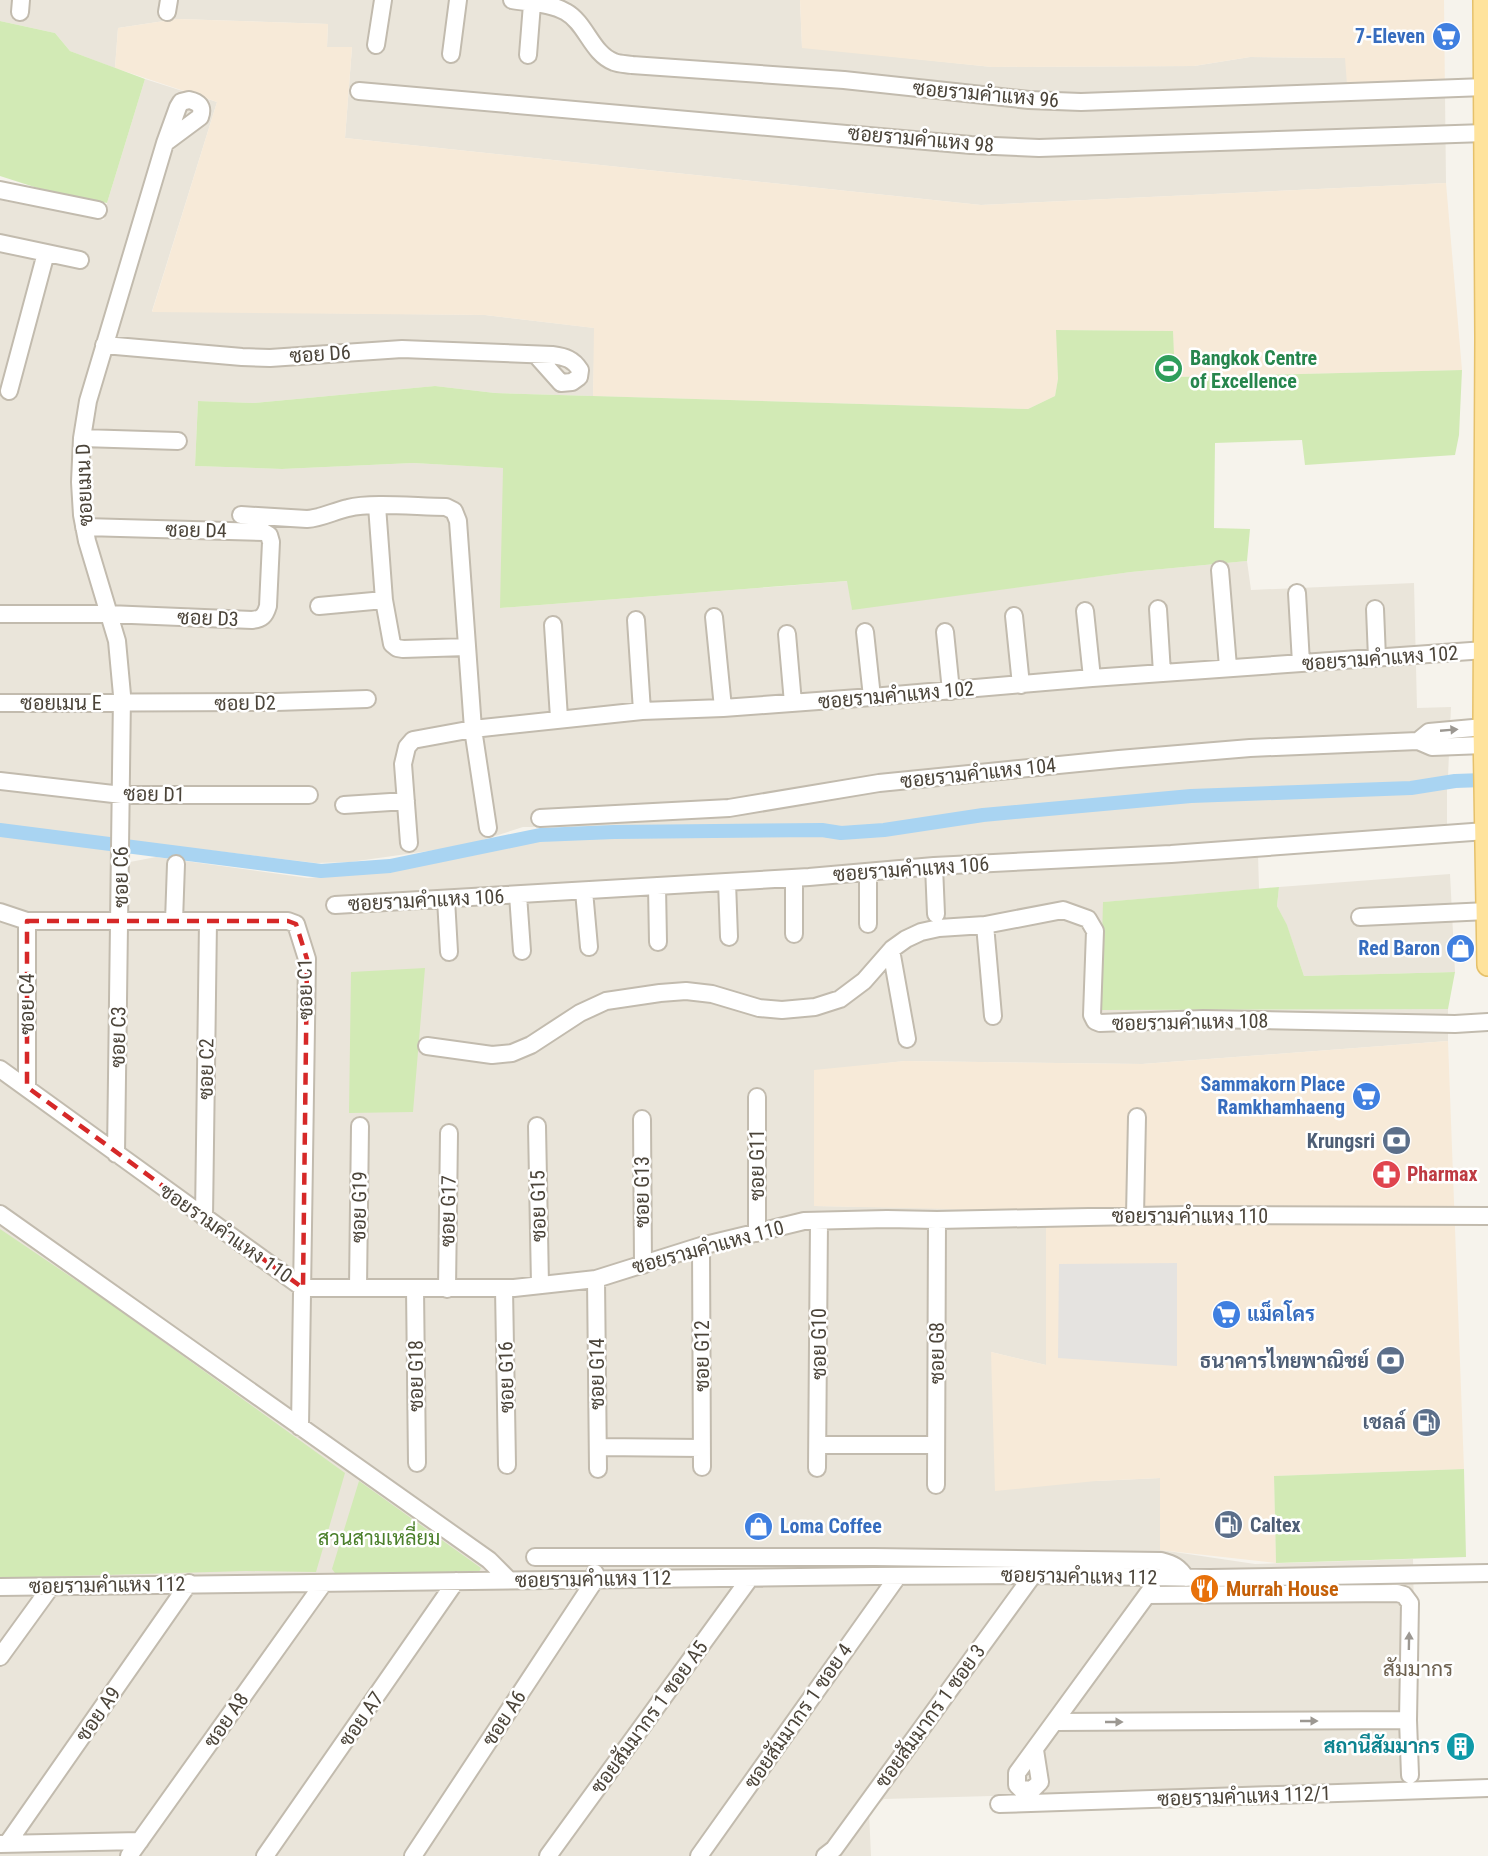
<svg xmlns="http://www.w3.org/2000/svg" width="1488" height="1856" viewBox="0 0 1488 1856" font-family="'Roboto Condensed',Sarabun,sans-serif">
<style>
.residential{fill:#eae5da}
.commercial{fill:#f7ead8}
.green{fill:#d2eab5}
.parking{fill:#e5e3e0}
.lines{fill:none;stroke-linecap:round;stroke-linejoin:round}
.canal{stroke:#a9d4f2;stroke-width:14}
.minor-casing{stroke:#c2bbae;stroke-width:20}
.major-casing{stroke:#e6c16a;stroke-width:24}
.minor{stroke:#fff;stroke-width:16}
.major{stroke:#ffe39c;stroke-width:21}
.oneway{fill:#9c9892}
.marked{fill:none;stroke:#d62828;stroke-width:4.5;stroke-dasharray:12 8;stroke-linejoin:round}
.labels{text-anchor:middle;stroke-width:5;stroke-linejoin:round;paint-order:stroke}
.shop-label{font-size:20px;font-weight:bold;fill:#366cbe;stroke:#fff;text-anchor:end}
.street-label{font-size:20px;fill:#4b4439;stroke:#fff}
.leisure-label{font-size:20px;font-weight:bold;fill:#27864d;stroke:#fff;text-anchor:start}
.service-label{font-size:20px;font-weight:bold;fill:#4e5e75;stroke:#fff;text-anchor:end}
.health-label{font-size:20px;font-weight:bold;fill:#be3a42;stroke:#fff;text-anchor:start}
.park-label{font-size:20px;fill:#4a7f2a;stroke:#fff}
.food-label{font-size:20px;font-weight:bold;fill:#c56008;stroke:#fff;text-anchor:start}
.culture-label{font-size:20px;font-weight:bold;fill:#0d838f;stroke:#fff;text-anchor:end}
.neighbourhood-label{font-size:21px;fill:#6e6250;stroke:#fff}
</style>
<rect width="100%" height="100%" fill="#f6f3ec"/>
<path class="residential" d="M 0,0 L 800,0 L 802,47 L 992,67 L 1194,66 L 1250,57 L 1346,58 L 1445,95 L 1446,183 L 981,205 L 345,138 L 352,47 L 327,47 L 328,24 L 177,19 L 118,28 L 115,68 L 70,51 L 55,33 L 0,21 Z
M 145,79 L 217,102 L 152,311 L 485,315 L 595,328 L 593,396 L 495,393 L 435,386 L 253,403 L 198,401 L 195,466 L 282,469 L 413,463 L 504,468 L 501,608 L 848,581 L 852,609 L 1131,572 L 1247,561 L 1251,590 L 1414,583 L 1417,708 L 1451,707 L 1448,777 L 1420,782 L 1209,792 L 1056,803 L 845,828 L 790,826 L 523,827 L 464,846 L 350,862 L 316,863 L 131,841 L 130,862 L 156,857 L 308,878 L 389,872 L 503,845 L 583,838 L 705,834 L 827,833 L 844,835 L 985,818 L 1166,800 L 1416,785 L 1447,779 L 1447,825 L 1450,839 L 1258,854 L 1259,889 L 1104,902 L 1100,1010 L 1448,1009 L 1448,1041 L 1142,1064 L 905,1061 L 814,1071 L 815,1206 L 1046,1210 L 1046,1365 L 991,1352 L 1096,1481 L 1160,1478 L 1161,1550 L 1255,1564 L 1413,1559 L 1417,1784 L 884,1799 L 869,1812 L 871,1856 L 0,1856 L 0,200 L 104,220 L 107,203 Z
M 1450,874 L 1455,972 L 1304,976 L 1287,926 L 1277,906 L 1279,887 Z"/>
<path class="commercial" d="M 800,0 L 1444,0 L 1445,95 L 1348,98 L 1345,58 L 1250,57 L 1194,66 L 992,67 L 802,48 Z
M 177,19 L 328,24 L 327,47 L 352,47 L 345,138 L 981,205 L 1446,183 L 1462,370 L 1174,377 L 1173,331 L 1057,330 L 1058,380 L 1055,396 L 1028,409 L 593,396 L 594,328 L 485,315 L 152,312 L 217,102 L 115,68 L 118,28 Z
M 1448,1041 L 1464,1469 L 1274,1476 L 1276,1563 L 1160,1550 L 1160,1478 L 1096,1481 L 995,1491 L 991,1352 L 1046,1365 L 1046,1211 L 814,1206 L 814,1070 L 905,1061 L 1142,1064 Z"/>
<path class="green" d="M 0,21 L 55,33 L 70,51 L 145,79 L 107,203 L 50,192 L 0,176 Z
M 1056,330 L 1173,331 L 1175,377 L 1462,370 L 1459,435 L 1455,455 L 1305,465 L 1302,440 L 1215,443 L 1214,528 L 1250,529 L 1247,561 L 1131,572 L 852,610 L 847,581 L 500,608 L 503,468 L 413,463 L 282,469 L 195,466 L 198,401 L 253,403 L 435,386 L 495,393 L 1028,409 L 1055,396 L 1058,379 Z
M 1279,887 L 1277,906 L 1287,925 L 1304,976 L 1455,972 L 1448,1009 L 1100,1010 L 1103,902 Z
M 425,968 L 413,1112 L 349,1113 L 351,972 Z
M 0,1229 L 111,1304 L 345,1473 L 316,1572 L 246,1571 L 0,1578 Z
M 1464,1469 L 1466,1557 L 1276,1563 L 1274,1476 Z
M 359,1481 L 481,1568 L 479,1572 L 335,1573 L 332,1569 Z"/>
<path class="parking" d="M 1177,1263 L 1177,1366 L 1058,1358 L 1059,1264 Z"/>
<g class="lines">
<path class="canal" d="M 0,830 L 321,871 L 390,866 L 540,835 L 614,832 L 822,830 L 841,833 L 884,830 L 983,815 L 1191,796 L 1411,788 L 1455,781 L 1483,780"/>
<defs>
<path id="minor" d="M 512,0 C 529,3 551,3 566,12 C 586,23 592,54 614,62 C 619,64 626,64 632,65 L 844,80 L 1029,100 L 1081,102 L 1485,87
M 20,12 L 21,0
M 167,12 L 169,0
M 376,45 L 383,0
M 451,54 L 458,0
M 528,55 L 532,4
M 359,91 L 971,145 L 1039,148 L 1485,133
M 189,100 C 198,102 204,106 200,117 L 165,143 L 178,107 L 181,102 Z
M 0,190 L 98,210
M 0,243 L 80,260
M 104,345 L 242,357 L 270,358 L 402,349 L 552,355 C 566,357 573,359 580,370 L 579,377 L 572,382 L 561,383 L 536,355
M 9,391 L 46,253
M 82,438 L 178,441
M 377,506 L 384,600 L 392,644 L 397,648 L 403,649 L 467,647
M 241,515 L 307,519 C 322,518 334,511 348,508 C 372,502 418,507 446,507 L 454,511 L 458,521 L 473,729 L 488,828
M 1220,570 L 1228,667
M 1297,593 L 1301,663
M 319,606 L 384,600
M 1158,609 L 1162,673
M 1375,609 L 1377,658
M 1085,611 L 1092,678
M 0,614 L 108,614 L 252,620 C 262,619 265,616 268,606 L 271,542 L 269,535 L 264,532 L 84,527
M 1014,616 L 1021,685
M 714,617 L 723,708
M 636,620 L 642,711
M 553,625 L 559,718
M 865,632 L 872,697
M 945,632 L 951,691
M 787,634 L 793,703
M 0,703 L 276,702 L 367,699
M 1418,741 L 1429,732 L 1484,727
M 0,781 L 122,795 L 309,795
M 344,805 L 406,801
M 540,818 L 729,808 L 879,783 L 1119,759 L 1250,748 L 1418,741 L 1432,747 L 1484,745
M 409,843 L 403,764 L 407,747 L 413,740 L 473,729 L 642,711 L 723,708 L 872,697 L 1092,678 L 1485,650
M 934,866 L 936,914
M 868,872 L 868,924
M 794,878 L 794,934
M 727,882 L 729,937
M 657,886 L 658,942
M 584,891 L 589,947
M 518,895 L 522,951
M 446,899 L 449,952
M 335,905 L 809,877 L 934,866 L 1171,854 L 1486,831
M 0,912 L 27,921 L 288,921 L 296,924 L 307,959 L 300,1427
M 1360,917 L 1488,911
M 174,921 L 176,864
M 985,925 L 993,1016
M 891,950 L 907,1039
M 427,1046 L 492,1055 L 512,1053 L 531,1045 L 580,1013 L 606,1001 L 660,993 L 686,991 L 712,994 L 759,1008 L 782,1010 L 815,1007 L 840,999 L 864,981 L 892,949 L 906,939 L 921,932 L 939,928 L 985,925 L 1063,910 L 1088,919 L 1095,931 L 1092,1015 L 1095,1021 L 1100,1023 L 1203,1019 L 1455,1024 L 1488,1022
M 0,1069 L 303,1288 L 514,1288 L 596,1279 L 701,1246 L 804,1221 L 887,1219 L 937,1220 L 1185,1215 L 1488,1216
M 27,1087 L 27,921
M 757,1097 L 757,1233
M 642,1119 L 643,1265
M 537,1126 L 540,1285
M 116,1154 L 122,695 L 117,641 L 87,541 L 82,515 L 80,482 L 82,438 L 88,401 L 165,143
M 0,1214 L 489,1560 L 509,1580
M 1135,1216 L 1137,1117
M 204,1217 L 208,921
M 701,1246 L 702,1467
M 596,1279 L 598,1469
M 358,1288 L 360,1126
M 415,1288 L 417,1463
M 504,1288 L 507,1465
M 447,1289 L 449,1133
M 819,1445 L 936,1445
M 598,1447 L 702,1448
M 817,1468 L 819,1221
M 936,1485 L 937,1220
M 535,1557 L 874,1557 L 1161,1561 C 1173,1564 1179,1567 1186,1578
M 0,1587 L 875,1576 L 1033,1575 L 1210,1578 L 1488,1573
M 1147,1595 L 1397,1593 L 1404,1595 L 1410,1603 L 1408,1720 L 1410,1775
M 0,1657 L 50,1588
M 1056,1722 L 1408,1720
M 1035,1750 L 1040,1782 L 1032,1790 L 1021,1789 L 1017,1785 L 1017,1773 L 1152,1588
M 999,1804 L 1488,1788
M 0,1844 L 140,1841
M 7,1844 L 189,1583
M 129,1856 L 323,1584
M 265,1856 L 456,1581
M 413,1856 L 595,1580 L 595,1573
M 548,1856 L 750,1578
M 699,1856 L 898,1576
M 825,1856 L 834,1849 L 1033,1575"/>
<path id="major" d="M 1484,0 L 1486,338 L 1484,727 L 1488,965"/>
</defs>
<use href="#minor" class="minor-casing"/>
<use href="#major" class="major-casing"/>
<use href="#minor" class="minor"/>
<use href="#major" class="major"/>
</g>
<defs><path id="oneway-solid" d="M-6-.8H1V-3.2L6.5 0L1 3.2V.8H-6Z" transform="scale(1.5)"/></defs>
<g class="oneway">
<use href="#oneway-solid" transform="translate(1449 730) rotate(-5)"/>
<use href="#oneway-solid" transform="translate(1409 1641) rotate(-89)"/>
<use href="#oneway-solid" transform="translate(1309 1721)"/>
<use href="#oneway-solid" transform="translate(1114 1722)"/>
</g>
<path class="marked" d="M 27,921 L 288,921 L 296,924 L 307,959 L 303,1288 L 27,1087 Z"/>
<defs>
<symbol id="supermarket-disc" viewBox="-11 -11 22 22"><circle r="9.5" fill="#3f7fe0" stroke="#fff"/><path d="M-6-5.5h2.5l.6 2H6L4.5 2H-2.5L-4.4-4H-6ZM-1.5 3.2a1.3 1.3 0 1 0 .1 0ZM3 3.2a1.3 1.3 0 1 0 .1 0Z" fill="#fff"/></symbol>
<symbol id="stadium-disc" viewBox="-11 -11 22 22"><circle r="9.5" fill="#2e9e5b" stroke="#fff"/><path d="M0-5a6.5 5 0 1 0 0 10a6.5 5 0 1 0 0-10ZM-3.5-1.8h7v3.6h-7Z" fill="#fff"/></symbol>
<symbol id="shop-disc" viewBox="-11 -11 22 22"><circle r="9.5" fill="#3f7fe0" stroke="#fff"/><path d="M-5-2.5h2.3a2.7 3.5 0 0 1 5.4 0H5L5.5 6h-11ZM-1.5-2.5h3a1.5 2.3 0 0 0-3 0Z" fill="#fff"/></symbol>
<symbol id="bank-disc" viewBox="-11 -11 22 22"><circle r="9.5" fill="#5c6f8a" stroke="#fff"/><path d="M-6-4H6V4H-6ZM0-2.3a2.3 2.3 0 1 0 0 4.6a2.3 2.3 0 1 0 0-4.6Z" fill="#fff"/></symbol>
<symbol id="pharmacy-disc" viewBox="-11 -11 22 22"><circle r="9.5" fill="#e0444e" stroke="#fff"/><path d="M-2-6h4v4h4v4h-4v4h-4v-4h-4v-4h4Z" fill="#fff"/></symbol>
<symbol id="fuel-disc" viewBox="-11 -11 22 22"><circle r="9.5" fill="#5c6f8a" stroke="#fff"/><path d="M-5.5-6h7V0h2V4h1.3V-2.5L3-4.5l.8-.8L6-3V5H2.5V1h-1V6h-7ZM-4.2-4.7v3.2H.2V-4.7Z" fill="#fff"/></symbol>
<symbol id="restaurant-disc" viewBox="-11 -11 22 22"><circle r="9.5" fill="#e8710a" stroke="#fff"/><path d="M-5-6h1v4h1v-4h1v4h1v-4h1v5L-1.5 .5V6h-2V.5L-5-1ZM5-6V6H3V1.5H1.5Q1.5-4 5-6Z" fill="#fff"/></symbol>
<symbol id="building-disc" viewBox="-11 -11 22 22"><circle r="9.5" fill="#0f9aa8" stroke="#fff"/><path d="M-4-6H4V6H1V3H-1V6H-4ZM-2.5-4.3h1.7v1.8h-1.7ZM.8-4.3h1.7v1.8H.8ZM-2.5-1h1.7V.8h-1.7ZM.8-1h1.7V.8H.8Z" fill="#fff"/></symbol>
</defs>
<g fill-rule="evenodd">
<use href="#supermarket-disc" x="1430" y="20" width="33" height="33"/>
<use href="#stadium-disc" x="1152" y="352" width="33" height="33"/>
<use href="#shop-disc" x="1444" y="932" width="33" height="33"/>
<use href="#supermarket-disc" x="1350" y="1080" width="33" height="33"/>
<use href="#bank-disc" x="1380" y="1124" width="33" height="33"/>
<use href="#pharmacy-disc" x="1370" y="1158" width="33" height="33"/>
<use href="#supermarket-disc" x="1210" y="1298" width="33" height="33"/>
<use href="#bank-disc" x="1374" y="1344" width="33" height="33"/>
<use href="#fuel-disc" x="1410" y="1406" width="33" height="33"/>
<use href="#fuel-disc" x="1212" y="1508" width="33" height="33"/>
<use href="#shop-disc" x="742" y="1510" width="33" height="33"/>
<use href="#restaurant-disc" x="1188" y="1572" width="33" height="33"/>
<use href="#building-disc" x="1444" y="1730" width="33" height="33"/>
</g>
<g class="labels">
<g class="shop-label">
<text x="1425" y="43">7-Eleven</text>
<text x="1440" y="955">Red Baron</text>
<text x="1345" y="1091">Sammakorn Place<tspan x="1345" dy="23">Ramkhamhaeng</tspan></text>
<text x="1247" y="1321" text-anchor="start">แม็คโคร</text>
<text x="780" y="1533" text-anchor="start">Loma Coffee</text>
</g>
<g class="street-label">
<text transform="translate(986 94) rotate(5)" y="7">ซอยรามคําแหง 96</text>
<text transform="translate(921 139) rotate(5)" y="7">ซอยรามคําแหง 98</text>
<text transform="translate(320 354) rotate(-4)" y="7">ซอย D6</text>
<text transform="translate(84 485) rotate(-92)" y="7">ซอยเมน D</text>
<text transform="translate(196 530) rotate(1)" y="7">ซอย D4</text>
<text transform="translate(208 618) rotate(2)" y="7">ซอย D3</text>
<text transform="translate(1380 658) rotate(-4)" y="7">ซอยรามคําแหง 102</text>
<text transform="translate(896 695) rotate(-5)" y="7">ซอยรามคําแหง 102</text>
<text x="61" y="710">ซอยเมน E</text>
<text transform="translate(245 703) rotate(-1)" y="7">ซอย D2</text>
<text transform="translate(978 773) rotate(-6)" y="7">ซอยรามคําแหง 104</text>
<text transform="translate(154 794) rotate(1)" y="7">ซอย D1</text>
<text transform="translate(911 869) rotate(-4)" y="7">ซอยรามคําแหง 106</text>
<text transform="translate(121 877) rotate(-90)" y="7">ซอย C6</text>
<text transform="translate(426 900) rotate(-3)" y="7">ซอยรามคําแหง 106</text>
<text transform="translate(305 989) rotate(-91)" y="7">ซอย C1</text>
<text transform="translate(27 1004) rotate(-90)" y="7">ซอย C4</text>
<text transform="translate(1190 1022) rotate(-1)" y="7">ซอยรามคำแหง 108</text>
<text transform="translate(118 1037) rotate(-89)" y="7">ซอย C3</text>
<text transform="translate(206 1069) rotate(-89)" y="7">ซอย C2</text>
<text transform="translate(757 1165) rotate(-90)" y="7">ซอย G11</text>
<text transform="translate(642 1192) rotate(-90)" y="7">ซอย G13</text>
<text transform="translate(538 1206) rotate(-91)" y="7">ซอย G15</text>
<text transform="translate(359 1207) rotate(-89)" y="7">ซอย G19</text>
<text transform="translate(448 1211) rotate(-89)" y="7">ซอย G17</text>
<text x="1190" y="1223">ซอยรามคำแหง 110</text>
<text transform="translate(226 1233) rotate(35)" y="7">ซอยรามคำแหง 110</text>
<text transform="translate(708 1247) rotate(-15)" y="7">ซอยรามคำแหง 110</text>
<text transform="translate(819 1344) rotate(-90)" y="7">ซอย G10</text>
<text transform="translate(937 1353) rotate(-90)" y="7">ซอย G8</text>
<text transform="translate(702 1356) rotate(-90)" y="7">ซอย G12</text>
<text transform="translate(597 1374) rotate(-90)" y="7">ซอย G14</text>
<text transform="translate(416 1376) rotate(-90)" y="7">ซอย G18</text>
<text transform="translate(506 1377) rotate(-91)" y="7">ซอย G16</text>
<text transform="translate(1079 1576) rotate(1)" y="7">ซอยรามคำแหง 112</text>
<text transform="translate(593 1579) rotate(-1)" y="7">ซอยรามคำแหง 112</text>
<text transform="translate(107 1585) rotate(-1)" y="7">ซอยรามคำแหง 112</text>
<text transform="translate(98 1714) rotate(-55)" y="7">ซอย A9</text>
<text transform="translate(798 1716) rotate(-55)" y="7">ซอยสัมมากร 1 ซอย 4</text>
<text transform="translate(930 1716) rotate(-54)" y="7">ซอยสัมมากร 1 ซอย 3</text>
<text transform="translate(649 1717) rotate(-54)" y="7">ซอยสัมมากร 1 ซอย A5</text>
<text transform="translate(504 1718) rotate(-57)" y="7">ซอย A6</text>
<text transform="translate(361 1719) rotate(-55)" y="7">ซอย A7</text>
<text transform="translate(226 1720) rotate(-55)" y="7">ซอย A8</text>
<text transform="translate(1244 1796) rotate(-2)" y="7">ซอยรามคำแหง 112/1</text>
</g>
<g class="leisure-label">
<text x="1190" y="365">Bangkok Centre<tspan x="1190" dy="23">of Excellence</tspan></text>
</g>
<g class="service-label">
<text x="1375" y="1148">Krungsri</text>
<text x="1369" y="1368">ธนาคารไทยพาณิชย์</text>
<text x="1406" y="1429">เชลล์</text>
<text x="1250" y="1532" text-anchor="start">Caltex</text>
</g>
<g class="health-label">
<text x="1407" y="1181">Pharmax</text>
</g>
<g class="park-label">
<text x="379" y="1545">สวนสามเหลี่ยม</text>
</g>
<g class="food-label">
<text x="1226" y="1596">Murrah House</text>
</g>
<g class="culture-label">
<text x="1440" y="1753">สถานีสัมมากร</text>
</g>
<g class="neighbourhood-label">
<text x="1418" y="1676">สัมมากร</text>
</g>
</g>
</svg>
